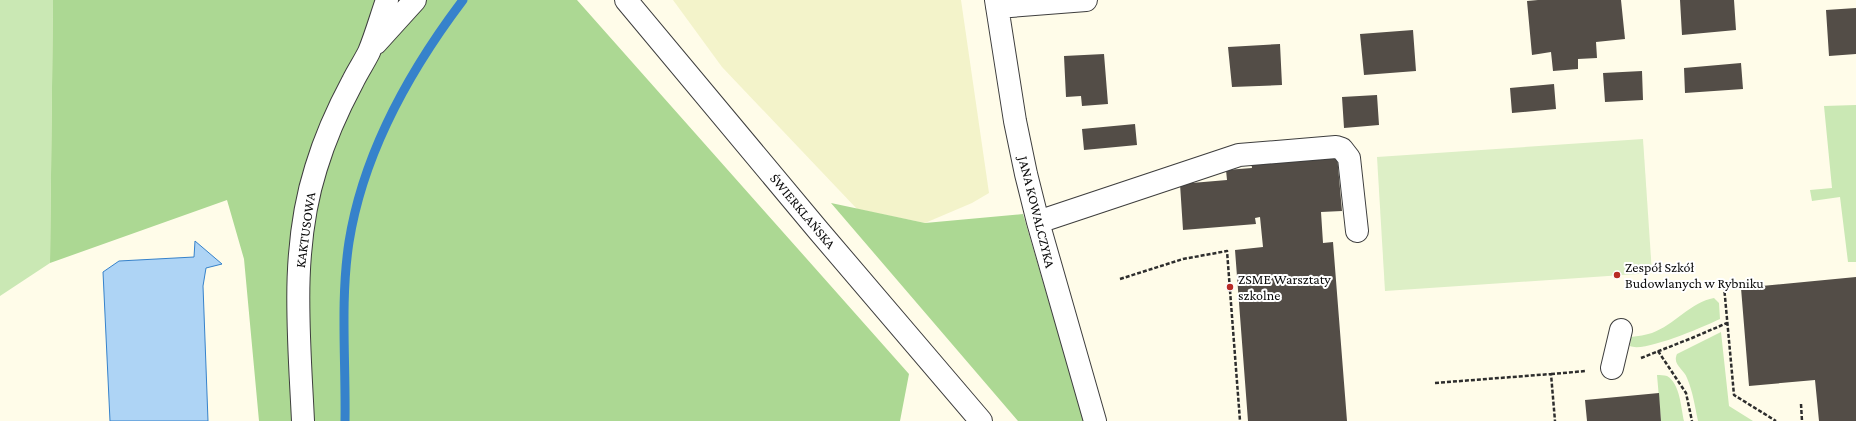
<svg xmlns="http://www.w3.org/2000/svg" width="1856" height="421" viewBox="0 0 1856 421" font-family="'Crimson Pro',serif">
<style>
.farmland{fill:#f3f3ca}
.green{fill:#cae8b4}
.forest{fill:#acd893}
.pitch{fill:#ddefc6}
.water{fill:#aed4f5;stroke:#3682cb}
.lines{fill:none;stroke-linecap:round;stroke-linejoin:round}
.stream{stroke:#3682cb;stroke-width:9}
.building{fill:#534d47}
.minor-casing{stroke:#3e3e3e;stroke-width:24}
.path{stroke:#2d2d2d;stroke-width:2.5;stroke-dasharray:4 2;stroke-linecap:butt}
.minor{stroke:#fff;stroke-width:22}
.poi-dot{fill:#b82b25;stroke:#fff;stroke-width:1.5}
.labels{text-anchor:middle;stroke-width:4;stroke-linejoin:round;paint-order:stroke}
.street-label{font-size:14px;fill:#0b0b0b;stroke:#fff}
.poi-label{font-size:14px;fill:#0b0b0b;stroke:#fff;text-anchor:start}
</style>
<rect width="100%" height="100%" fill="#fffce9"/>
<path class="farmland" d="M 673,0 L 961,0 L 989,193 L 972,203 L 925,223 L 857,209 L 722,67 Z"/>
<path class="green" d="M 0,0 L 53,0 L 50,263 L 0,296 Z
M 1856,105 L 1856,262 L 1848,262 L 1840,197 L 1812,201 L 1810,190 L 1832,188 L 1824,106 Z
M 1714,298 L 1719,303 L 1720,319 C 1705,326 1644,353 1630,346 L 1631,337 C 1638,336 1646,335 1652,333 C 1674,325 1691,302 1714,298 Z
M 1721,332 L 1729,406 L 1753,421 L 1698,421 C 1695,407 1693,392 1687,378 C 1684,369 1672,365 1677,354 Z
M 1657,375 C 1660,375 1664,375 1667,376 C 1680,383 1681,408 1684,421 L 1661,421 Z"/>
<path class="forest" d="M 53,0 L 577,0 L 909,374 L 900,421 L 259,421 L 244,259 L 227,200 L 50,263 Z
M 831,203 L 925,223 L 1023,214 L 1084,421 L 1018,421 Z"/>
<path class="pitch" d="M 1643,139 L 1652,273 L 1385,291 L 1377,157 Z"/>
<path class="water" d="M 195,241 L 222,264 L 206,268 L 203,286 L 208,421 L 110,421 L 103,272 L 119,261 L 194,257 Z"/>
<g class="lines">
<path class="stream" d="M 345,421 C 346,362 340,301 349,242 C 363,154 410,70 463,0"/>
</g>
<path class="building" d="M 1538,0 L 1621,0 L 1625,39 L 1596,42 L 1597,58 L 1578,59 L 1578,69 L 1553,71 L 1551,52 L 1532,55 L 1527,1 Z
M 1680,0 L 1734,0 L 1736,30 L 1682,35 Z
M 1856,8 L 1856,54 L 1829,56 L 1826,10 Z
M 1413,30 L 1416,71 L 1364,75 L 1360,34 Z
M 1280,44 L 1282,85 L 1232,87 L 1228,47 Z
M 1104,54 L 1108,104 L 1082,106 L 1081,96 L 1066,97 L 1064,56 Z
M 1741,63 L 1743,89 L 1685,93 L 1684,68 Z
M 1642,71 L 1643,100 L 1605,102 L 1603,73 Z
M 1554,84 L 1556,109 L 1512,113 L 1510,88 Z
M 1377,95 L 1379,125 L 1344,128 L 1342,97 Z
M 1135,124 L 1137,145 L 1084,150 L 1082,129 Z
M 1337,155 L 1342,211 L 1321,212 L 1323,243 L 1333,242 L 1347,421 L 1248,421 L 1235,250 L 1263,247 L 1260,217 L 1255,218 L 1256,224 L 1183,230 L 1180,184 L 1227,180 L 1226,170 L 1252,168 L 1251,161 Z
M 1856,277 L 1856,421 L 1819,421 L 1815,380 L 1749,386 L 1741,288 Z
M 1659,393 L 1661,421 L 1587,421 L 1585,400 Z"/>
<g class="lines">
<defs>
<path id="minor" d="M 626,0 L 818,230 L 981,421
M 996,0 L 1015,121 L 1026,174 L 1038,222 L 1095,421
M 997,7 L 1086,0
M 376,43 L 415,0
M 1038,222 L 1239,155 L 1336,147 L 1342,149 L 1349,158 L 1357,231
M 1612,368 L 1621,330
M 303,421 C 299,336 290,250 316,168 C 325,138 338,109 353,81 C 358,71 364,62 369,52 C 376,35 381,17 387,0"/>
</defs>
<use href="#minor" class="minor-casing"/>
<path class="path" d="M 1120,279 L 1183,259 L 1227,251 L 1240,421
M 1724,286 L 1734,395 L 1776,421
M 1658,351 L 1686,393 L 1692,421
M 1641,358 L 1692,338 L 1727,323
M 1551,374 L 1586,371
M 1435,383 L 1551,374 L 1555,421
M 1801,404 L 1802,421"/>
<use href="#minor" class="minor"/>
</g>
<g class="poi-dot">
<circle cx="1617" cy="275" r="4"/>
<circle cx="1230" cy="287" r="4"/>
</g>
<g class="labels">
<g class="street-label">
<text transform="translate(803 211) rotate(50)" y="5">ŚWIERKLAŃSKA</text>
<text transform="translate(1037 212) rotate(76)" y="5">JANA KOWALCZYKA</text>
<text transform="translate(305 230) rotate(-82)" y="5">KAKTUSOWA</text>
</g>
<g class="poi-label">
<text x="1625" y="272">Zespół Szkół<tspan x="1625" dy="16">Budowlanych w Rybniku</tspan></text>
<text x="1238" y="284">ZSME Warsztaty<tspan x="1238" dy="16">szkolne</tspan></text>
</g>
</g>
</svg>
